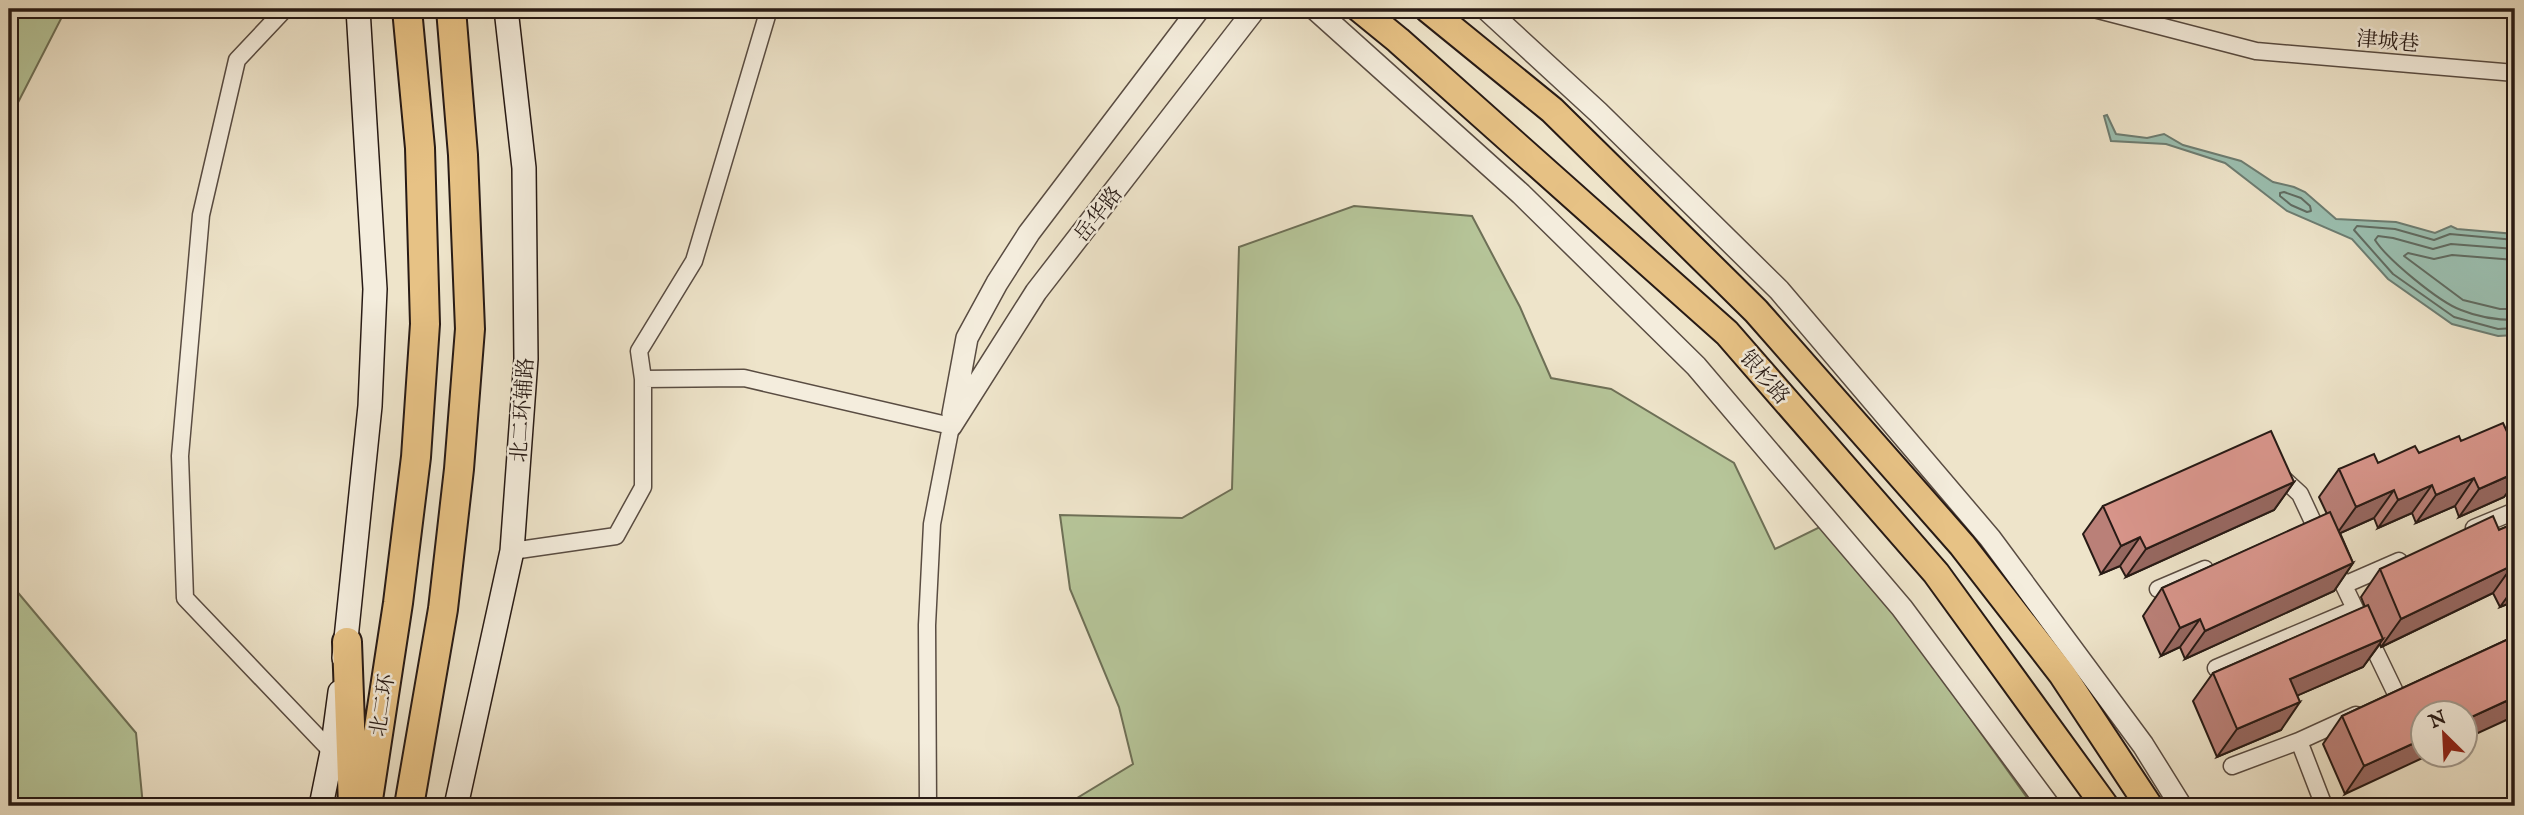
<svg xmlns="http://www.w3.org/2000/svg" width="2524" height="815" viewBox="0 0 2524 815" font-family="'IM FELL English','Noto Serif SC',serif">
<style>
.green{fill:#b6c599;stroke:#6e7057;stroke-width:2}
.water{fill:#9bbfb0;stroke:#6d7d72;stroke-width:2}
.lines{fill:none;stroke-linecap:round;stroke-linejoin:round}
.shore{stroke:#616c62;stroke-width:2}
.minor-casing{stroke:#594c42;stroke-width:19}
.tertiary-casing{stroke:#594c42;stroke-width:24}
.secondary-casing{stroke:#271a15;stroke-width:26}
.primary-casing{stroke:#271a15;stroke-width:30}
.trunk-casing{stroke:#271a15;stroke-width:32}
.minor{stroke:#f4eddd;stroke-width:16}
.tertiary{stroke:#f4eddd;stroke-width:21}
.secondary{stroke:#f4eddd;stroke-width:23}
.primary{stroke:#e7c285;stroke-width:26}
.trunk{stroke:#e7c285;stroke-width:28}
.wall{fill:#ba8078;stroke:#271a15;stroke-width:2}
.shaded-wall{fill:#976861;stroke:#271a15;stroke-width:2}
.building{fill:#d8958b;stroke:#271a15;stroke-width:2}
.labels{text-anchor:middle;stroke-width:5;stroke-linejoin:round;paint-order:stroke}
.street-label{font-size:21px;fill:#271a15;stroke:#f4eddd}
</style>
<rect width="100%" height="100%" fill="#eee4ca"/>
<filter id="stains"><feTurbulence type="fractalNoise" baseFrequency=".00286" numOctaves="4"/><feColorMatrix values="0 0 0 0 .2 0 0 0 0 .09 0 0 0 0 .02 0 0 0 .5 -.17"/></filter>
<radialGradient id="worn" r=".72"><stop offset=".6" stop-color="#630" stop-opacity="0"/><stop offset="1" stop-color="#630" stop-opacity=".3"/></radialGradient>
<path class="green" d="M 9,9 L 66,9 L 9,120 Z
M 1354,206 L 1472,216 L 1520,307 L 1551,378 L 1611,389 L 1734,463 L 1775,549 L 1830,522 L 2033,806 L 1064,806 L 1133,764 L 1119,707 L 1070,589 L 1060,515 L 1182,518 L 1232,489 L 1239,247 Z
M 9,582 L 136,733 L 143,806 L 9,806 Z"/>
<path class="water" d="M 2107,115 L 2116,134 L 2147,138 L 2164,134 L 2183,145 L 2241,161 L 2273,182 L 2294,187 L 2305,192 L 2336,219 L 2396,222 L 2435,233 L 2451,226 L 2457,229 L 2515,234 L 2515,335 L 2498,336 L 2452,324 L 2388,279 L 2352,239 L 2287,211 L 2225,163 L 2166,144 L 2111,141 L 2104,116 Z"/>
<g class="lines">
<path class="shore" d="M 2284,192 L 2301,198 L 2310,206 L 2311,211 L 2307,212 L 2291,205 L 2280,196 L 2280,193 Z
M 2515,240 L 2450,234 L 2434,240 L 2395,229 L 2357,226 L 2354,230 L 2393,274 L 2454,317 L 2498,329 L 2515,328
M 2515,249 L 2451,244 L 2433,249 L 2393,238 L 2378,236 L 2375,240 C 2387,259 2439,302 2461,310 C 2478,317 2497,320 2515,320
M 2515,260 L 2452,255 L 2434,259 L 2408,253 L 2404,256 L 2463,300 L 2500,309 L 2515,309"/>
<defs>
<path id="minor" d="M 285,9 L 237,60 L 201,215 L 180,456 L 185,598 L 332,752
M 2094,9 L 2256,51 L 2515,73
M 643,379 L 639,351 L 694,261 L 769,9
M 2276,472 L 2300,494 L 2321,539
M 2474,528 L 2515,511
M 512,551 L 616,536 L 643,487 L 643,379 L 744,378 L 951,426 L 932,524 L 927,625 L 928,806
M 2333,563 L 2397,696
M 2344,585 L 2399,561
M 2158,589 L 2205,569
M 2216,668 L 2355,609
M 2299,741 L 2324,806
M 2232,766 L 2299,741 L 2356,715"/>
<path id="tertiary" d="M 1315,9 L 1521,194 L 1696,366 L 1902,608 L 2049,806
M 1486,9 L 1598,112 L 1779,290 L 1990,538 L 2143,745 L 2181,806
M 953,414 L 967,338 L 997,283 L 1029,233 L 1199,9
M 951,426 L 1036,292 L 1255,9"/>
<path id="secondary" d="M 344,658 L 370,406 L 375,289 L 358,9
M 321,806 L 332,752 L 340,692
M 456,806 L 512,551 L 526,359 L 524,168 L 506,9"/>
<path id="primary" d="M 1360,9 L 1398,40 L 1727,333 L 1936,573 L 2105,806
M 1428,9 L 1552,110 L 1756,311 L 1962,545 L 2062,674 L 2149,806"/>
<path id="trunk" d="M 347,642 L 353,806
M 367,806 L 398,603 L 416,457 L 425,324 L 420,148 L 407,9
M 409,806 L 443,609 L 459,469 L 470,329 L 463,155 L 451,9"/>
</defs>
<use href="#minor" class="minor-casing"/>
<use href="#tertiary" class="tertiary-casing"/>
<use href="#secondary" class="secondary-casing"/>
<use href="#primary" class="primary-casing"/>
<use href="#trunk" class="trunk-casing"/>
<use href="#minor" class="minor"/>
<use href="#tertiary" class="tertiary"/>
<use href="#secondary" class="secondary"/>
<use href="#primary" class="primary"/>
<use href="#trunk" class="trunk"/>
</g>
<path class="wall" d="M 2515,431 L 2515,482 L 2504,497 L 2459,517 L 2455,506 L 2416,523 L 2412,513 L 2378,528 L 2374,518 L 2340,533 L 2353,563 L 2334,591 L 2185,659 L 2180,647 L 2161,656 L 2143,616 L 2162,588 L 2327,514 L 2319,497 L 2339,469 L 2378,463 L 2419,453 L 2461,441 L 2510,438 Z
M 2294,482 L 2274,510 L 2126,577 L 2120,566 L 2101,574 L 2083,534 L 2103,506 Z
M 2515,523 L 2515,601 L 2500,607 L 2493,593 L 2381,647 L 2380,644 L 2363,667 L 2298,695 L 2281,730 L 2217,757 L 2193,701 L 2213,673 L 2365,607 L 2361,597 L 2380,569 L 2499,530 Z
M 2515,636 L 2345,794 L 2323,744 L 2342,716 Z"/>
<path class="shaded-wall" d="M 2515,473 L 2515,482 L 2504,497 L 2459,517 L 2479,489 Z
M 2474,478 L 2455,506 L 2416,523 L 2436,495 Z
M 2294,482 L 2274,510 L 2126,577 L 2146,549 Z
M 2432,485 L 2412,513 L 2378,528 L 2398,500 Z
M 2394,490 L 2374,518 L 2336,535 L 2356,507 Z
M 2140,537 L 2120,566 L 2101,574 L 2121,546 Z
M 2353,563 L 2334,591 L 2185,659 L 2205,631 Z
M 2513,565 L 2493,593 L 2381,647 L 2401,619 Z
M 2515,586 L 2515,601 L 2500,607 Z
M 2200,619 L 2180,647 L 2161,656 L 2180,628 Z
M 2383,639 L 2363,667 L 2271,707 L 2290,679 Z
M 2515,697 L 2515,716 L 2465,739 L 2465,720 Z
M 2300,702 L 2281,730 L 2217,757 L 2237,729 Z
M 2423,739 L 2423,755 L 2429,755 L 2345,794 L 2364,766 Z"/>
<path class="building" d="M 2503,423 L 2515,449 L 2515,473 L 2479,489 L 2474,478 L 2436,495 L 2432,485 L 2398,500 L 2394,490 L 2356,507 L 2339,469 L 2374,454 L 2378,463 L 2415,446 L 2419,453 L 2459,436 L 2461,441 Z
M 2271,431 L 2294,482 L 2146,549 L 2140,537 L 2121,546 L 2103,506 Z
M 2330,512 L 2353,563 L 2205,631 L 2200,619 L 2180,628 L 2162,588 Z
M 2493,516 L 2499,530 L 2515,523 L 2515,570 L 2513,565 L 2401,619 L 2380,569 Z
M 2368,605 L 2383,639 L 2290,679 L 2300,702 L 2237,729 L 2213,673 Z
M 2515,636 L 2515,697 L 2465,720 L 2465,713 L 2423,713 L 2423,739 L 2364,766 L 2342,716 Z"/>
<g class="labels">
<g class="street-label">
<text transform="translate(2388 41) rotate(5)" y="7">津城巷</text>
<text transform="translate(1098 214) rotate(-52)" y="7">岳华路</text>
<text transform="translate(1765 377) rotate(49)" y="7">银杉路</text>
<text transform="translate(522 410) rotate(-86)" y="7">北二环辅路</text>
<text transform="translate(382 705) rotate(-81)" y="7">北二环</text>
</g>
</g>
<rect width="2524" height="815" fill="none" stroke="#eee4ca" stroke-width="35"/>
<rect x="10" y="10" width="2503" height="794" fill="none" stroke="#271a15" stroke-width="3.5"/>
<rect x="18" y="18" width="2489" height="780" fill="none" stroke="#271a15" stroke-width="2"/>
<g transform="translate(2444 734) rotate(336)"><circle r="33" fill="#f4eddd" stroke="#a2998d" stroke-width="2"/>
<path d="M0-5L12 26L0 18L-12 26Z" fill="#8f2418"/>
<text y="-10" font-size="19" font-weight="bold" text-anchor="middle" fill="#271a15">N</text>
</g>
<rect width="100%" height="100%" filter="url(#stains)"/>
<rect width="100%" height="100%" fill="url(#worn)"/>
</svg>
